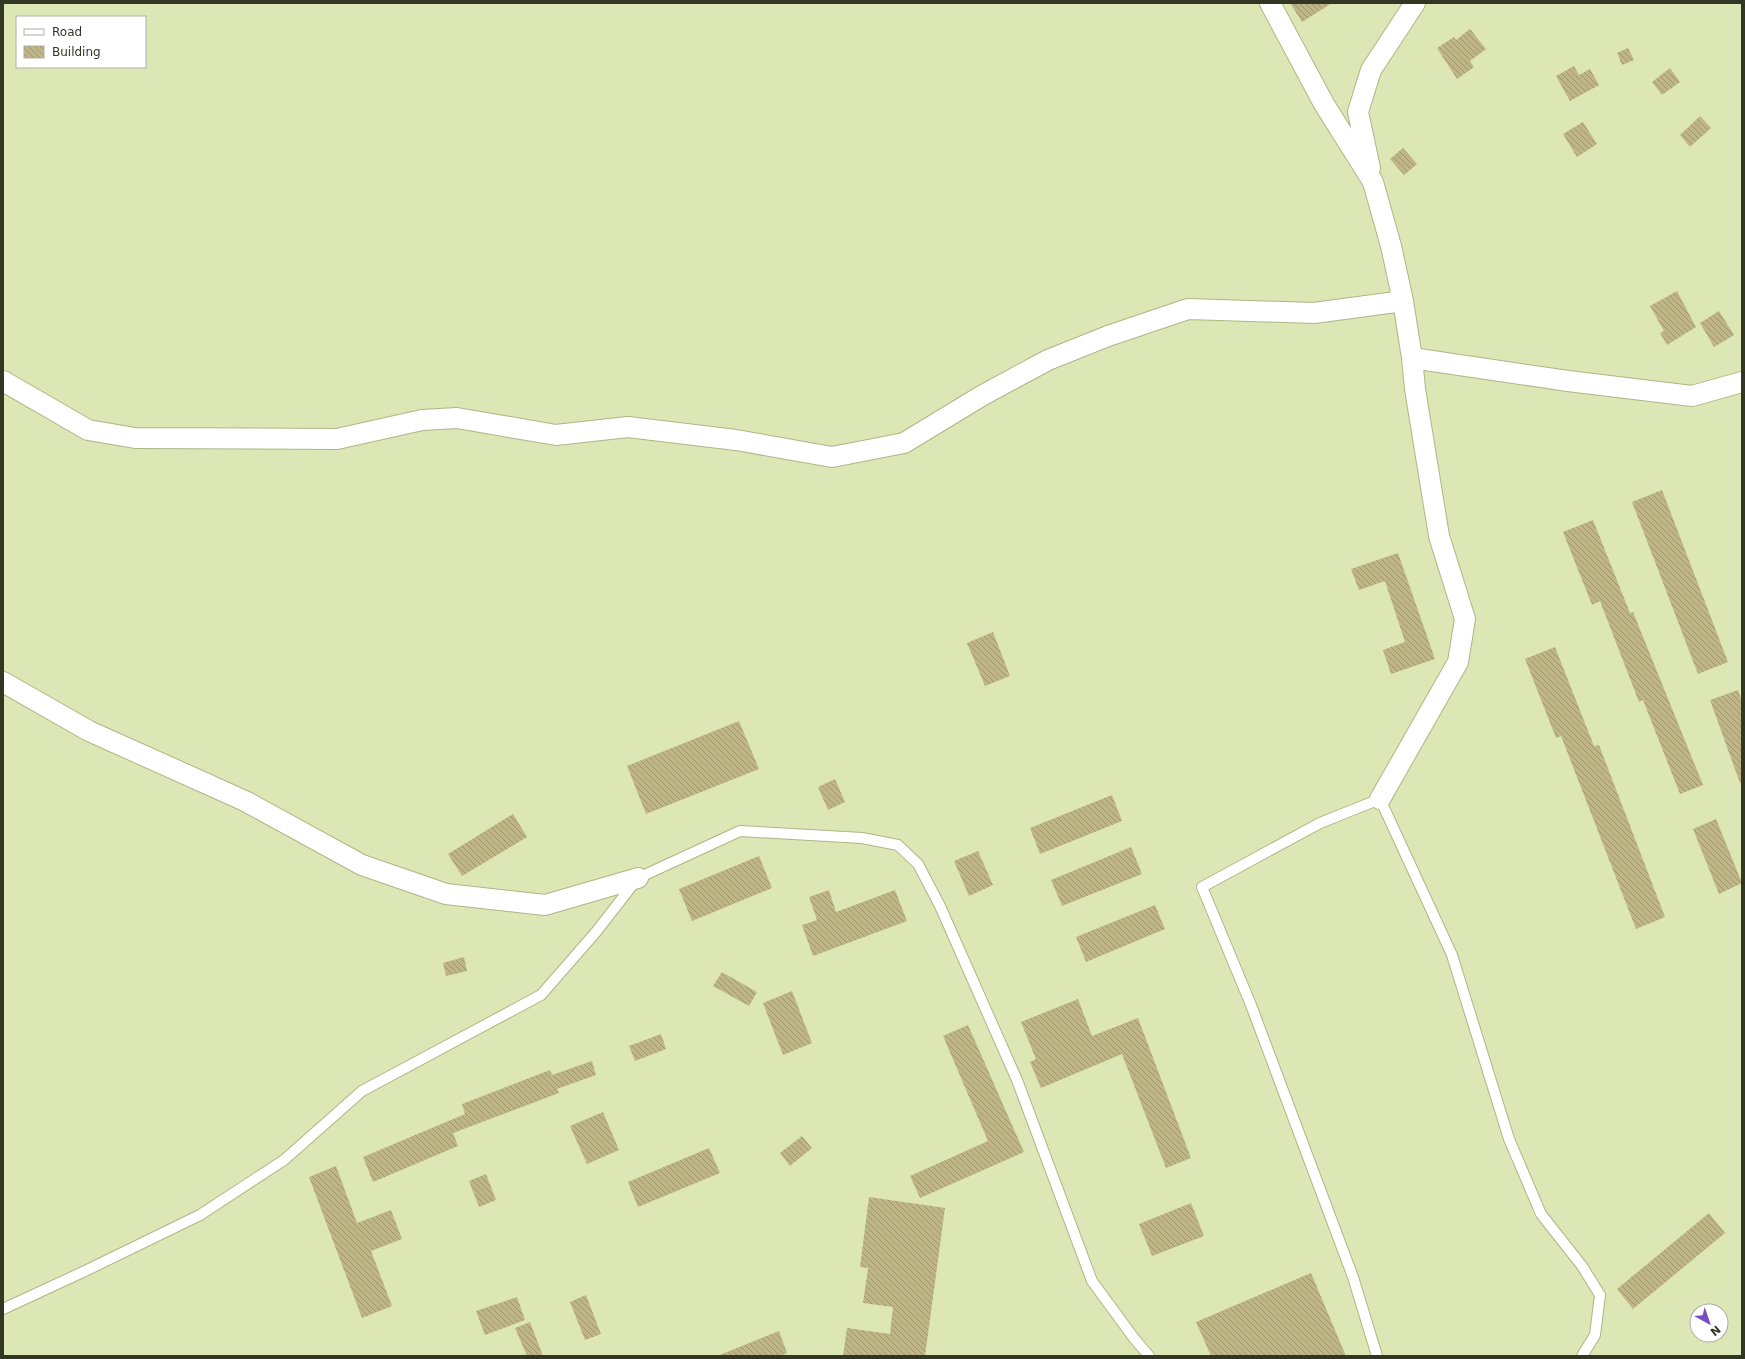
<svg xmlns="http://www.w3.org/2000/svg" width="1745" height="1359" viewBox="0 0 1745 1359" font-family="'DejaVu Sans',sans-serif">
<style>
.building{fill:url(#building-back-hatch)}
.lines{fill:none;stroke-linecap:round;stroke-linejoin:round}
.service-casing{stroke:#adb686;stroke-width:12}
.minor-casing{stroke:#adb686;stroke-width:22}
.service{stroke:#fff;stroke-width:10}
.minor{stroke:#fff;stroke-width:20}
</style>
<defs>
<pattern id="building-back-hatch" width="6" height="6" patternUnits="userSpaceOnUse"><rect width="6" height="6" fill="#c0b685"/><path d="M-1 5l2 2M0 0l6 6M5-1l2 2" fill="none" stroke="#9d956c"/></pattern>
</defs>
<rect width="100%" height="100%" fill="#dde7b5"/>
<path class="building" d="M 1290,3 L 1332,3 L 1302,22 Z
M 1470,29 L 1486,49 L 1470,61 L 1474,67 L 1457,79 L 1437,48 L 1454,37 L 1456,40 Z
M 1628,48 L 1634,60 L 1622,65 L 1617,53 Z
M 1574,66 L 1579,75 L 1590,69 L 1599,85 L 1570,101 L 1556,76 Z
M 1670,68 L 1680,82 L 1662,95 L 1652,82 Z
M 1700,116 L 1711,128 L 1690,147 L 1680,135 Z
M 1583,122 L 1597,144 L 1577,157 L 1563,134 Z
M 1403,148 L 1417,164 L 1404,175 L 1390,159 Z
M 1677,291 L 1696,327 L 1667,345 L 1660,333 L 1664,331 L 1650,306 Z
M 1719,311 L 1734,335 L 1714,347 L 1700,323 Z
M 1662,490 L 1728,662 L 1698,674 L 1632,502 Z
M 1593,520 L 1630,613 L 1633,612 L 1703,785 L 1680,794 L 1643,700 L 1639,702 L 1600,601 L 1592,605 L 1563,532 Z
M 1398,553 L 1435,659 L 1391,674 L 1383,650 L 1405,642 L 1385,581 L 1359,590 L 1351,569 Z
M 993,632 L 1010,676 L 985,686 L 967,643 Z
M 1555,647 L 1594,746 L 1599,745 L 1665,917 L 1636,929 L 1561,736 L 1556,738 L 1525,659 Z
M 1738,690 L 1742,701 L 1742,783 L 1740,783 L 1710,700 Z
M 739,721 L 759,769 L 646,814 L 627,766 Z
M 835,779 L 845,802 L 828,810 L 818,787 Z
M 1112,795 L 1122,821 L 1040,854 L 1030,828 Z
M 513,814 L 527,837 L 462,876 L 448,854 Z
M 1716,819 L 1742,883 L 1719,894 L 1693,829 Z
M 1131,847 L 1142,874 L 1062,906 L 1051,880 Z
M 978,851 L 993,885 L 969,896 L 954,861 Z
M 759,856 L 772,888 L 692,921 L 679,889 Z
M 829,890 L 836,912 L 895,890 L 907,921 L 813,956 L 802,925 L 817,920 L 809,897 Z
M 1155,905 L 1165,929 L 1086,962 L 1076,937 Z
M 464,957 L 467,971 L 446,976 L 443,963 Z
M 722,972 L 757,992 L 749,1006 L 713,986 Z
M 792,991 L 812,1043 L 783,1055 L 763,1003 Z
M 1078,999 L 1092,1036 L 1138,1018 L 1191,1158 L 1166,1168 L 1122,1054 L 1041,1088 L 1030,1062 L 1036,1059 L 1021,1022 Z
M 968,1025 L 1024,1152 L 920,1198 L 910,1176 L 988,1141 L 943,1036 Z
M 661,1034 L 666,1049 L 635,1061 L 629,1046 Z
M 592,1061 L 596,1075 L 557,1089 L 559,1093 L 453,1133 L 458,1146 L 373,1182 L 363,1157 L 465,1114 L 462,1104 L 550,1070 L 552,1075 Z
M 603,1112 L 619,1150 L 587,1164 L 570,1126 Z
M 802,1136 L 812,1148 L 790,1166 L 780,1153 Z
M 709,1148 L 720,1173 L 638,1207 L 628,1182 Z
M 336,1166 L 357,1223 L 391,1210 L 402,1239 L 371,1251 L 392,1306 L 362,1318 L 309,1177 Z
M 486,1174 L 496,1200 L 479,1207 L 469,1181 Z
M 869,1197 L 945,1208 L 925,1356 L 843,1356 L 847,1328 L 890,1334 L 893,1307 L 863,1303 L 868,1268 L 860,1267 Z
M 1191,1203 L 1204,1236 L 1152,1256 L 1139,1224 Z
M 1709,1213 L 1725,1233 L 1633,1309 L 1617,1289 Z
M 1311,1273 L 1346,1356 L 1211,1356 L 1196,1322 Z
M 586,1295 L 601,1334 L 585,1340 L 570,1302 Z
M 517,1297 L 525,1320 L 485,1335 L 476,1311 Z
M 530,1322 L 543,1356 L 527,1356 L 515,1328 Z
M 779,1331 L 787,1353 L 780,1356 L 717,1356 Z"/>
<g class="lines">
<defs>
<path id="service" d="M 3,1309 L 85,1271 L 200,1215 L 284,1160 L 362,1091 L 541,995 L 596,932 L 638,878 L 740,831 L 862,838 L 898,845 L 918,864 L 940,906 L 1017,1080 L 1092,1281 L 1133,1337 L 1149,1356
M 1377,1356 L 1353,1277 L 1251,1005 L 1202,887 L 1320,823 L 1380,799 L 1452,955 L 1509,1139 L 1541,1214 L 1582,1266 L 1600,1295 L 1595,1335 L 1582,1356"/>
<path id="minor" d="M 1270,3 L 1324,104 L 1373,182 L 1391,246 L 1403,301 L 1412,358 L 1415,389 L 1439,536 L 1465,619 L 1458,662 L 1380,799
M 1370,168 L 1358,112 L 1371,70 L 1415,3
M 1412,358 L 1568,381 L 1692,396 L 1742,382
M 3,381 L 88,430 L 135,438 L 337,439 L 422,420 L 457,418 L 556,435 L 628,427 L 736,440 L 832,457 L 904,443 L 983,395 L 1048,360 L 1108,336 L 1188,309 L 1314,313 L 1403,301
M 3,682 L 89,731 L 245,801 L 362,865 L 446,894 L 545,905 L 638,878"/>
</defs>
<use href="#service" class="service-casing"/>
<use href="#minor" class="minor-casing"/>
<use href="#service" class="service"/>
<use href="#minor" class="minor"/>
</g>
<rect width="1745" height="1359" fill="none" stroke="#333623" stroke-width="8"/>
<rect x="16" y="16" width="130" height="52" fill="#ffffff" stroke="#adafa7"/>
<rect x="24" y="29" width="20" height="6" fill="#ffffff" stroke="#adafa7"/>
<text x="52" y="36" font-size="12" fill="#333623">Road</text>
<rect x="24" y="46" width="20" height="12" fill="url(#building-back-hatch)" stroke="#adafa7"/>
<text x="52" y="56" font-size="12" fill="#333623">Building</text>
<g transform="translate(1709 1323) rotate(140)"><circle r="19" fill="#ffffff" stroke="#adafa7"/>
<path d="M0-3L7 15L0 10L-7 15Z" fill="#794cc5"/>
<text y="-6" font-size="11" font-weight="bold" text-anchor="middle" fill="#333623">N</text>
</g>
</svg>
